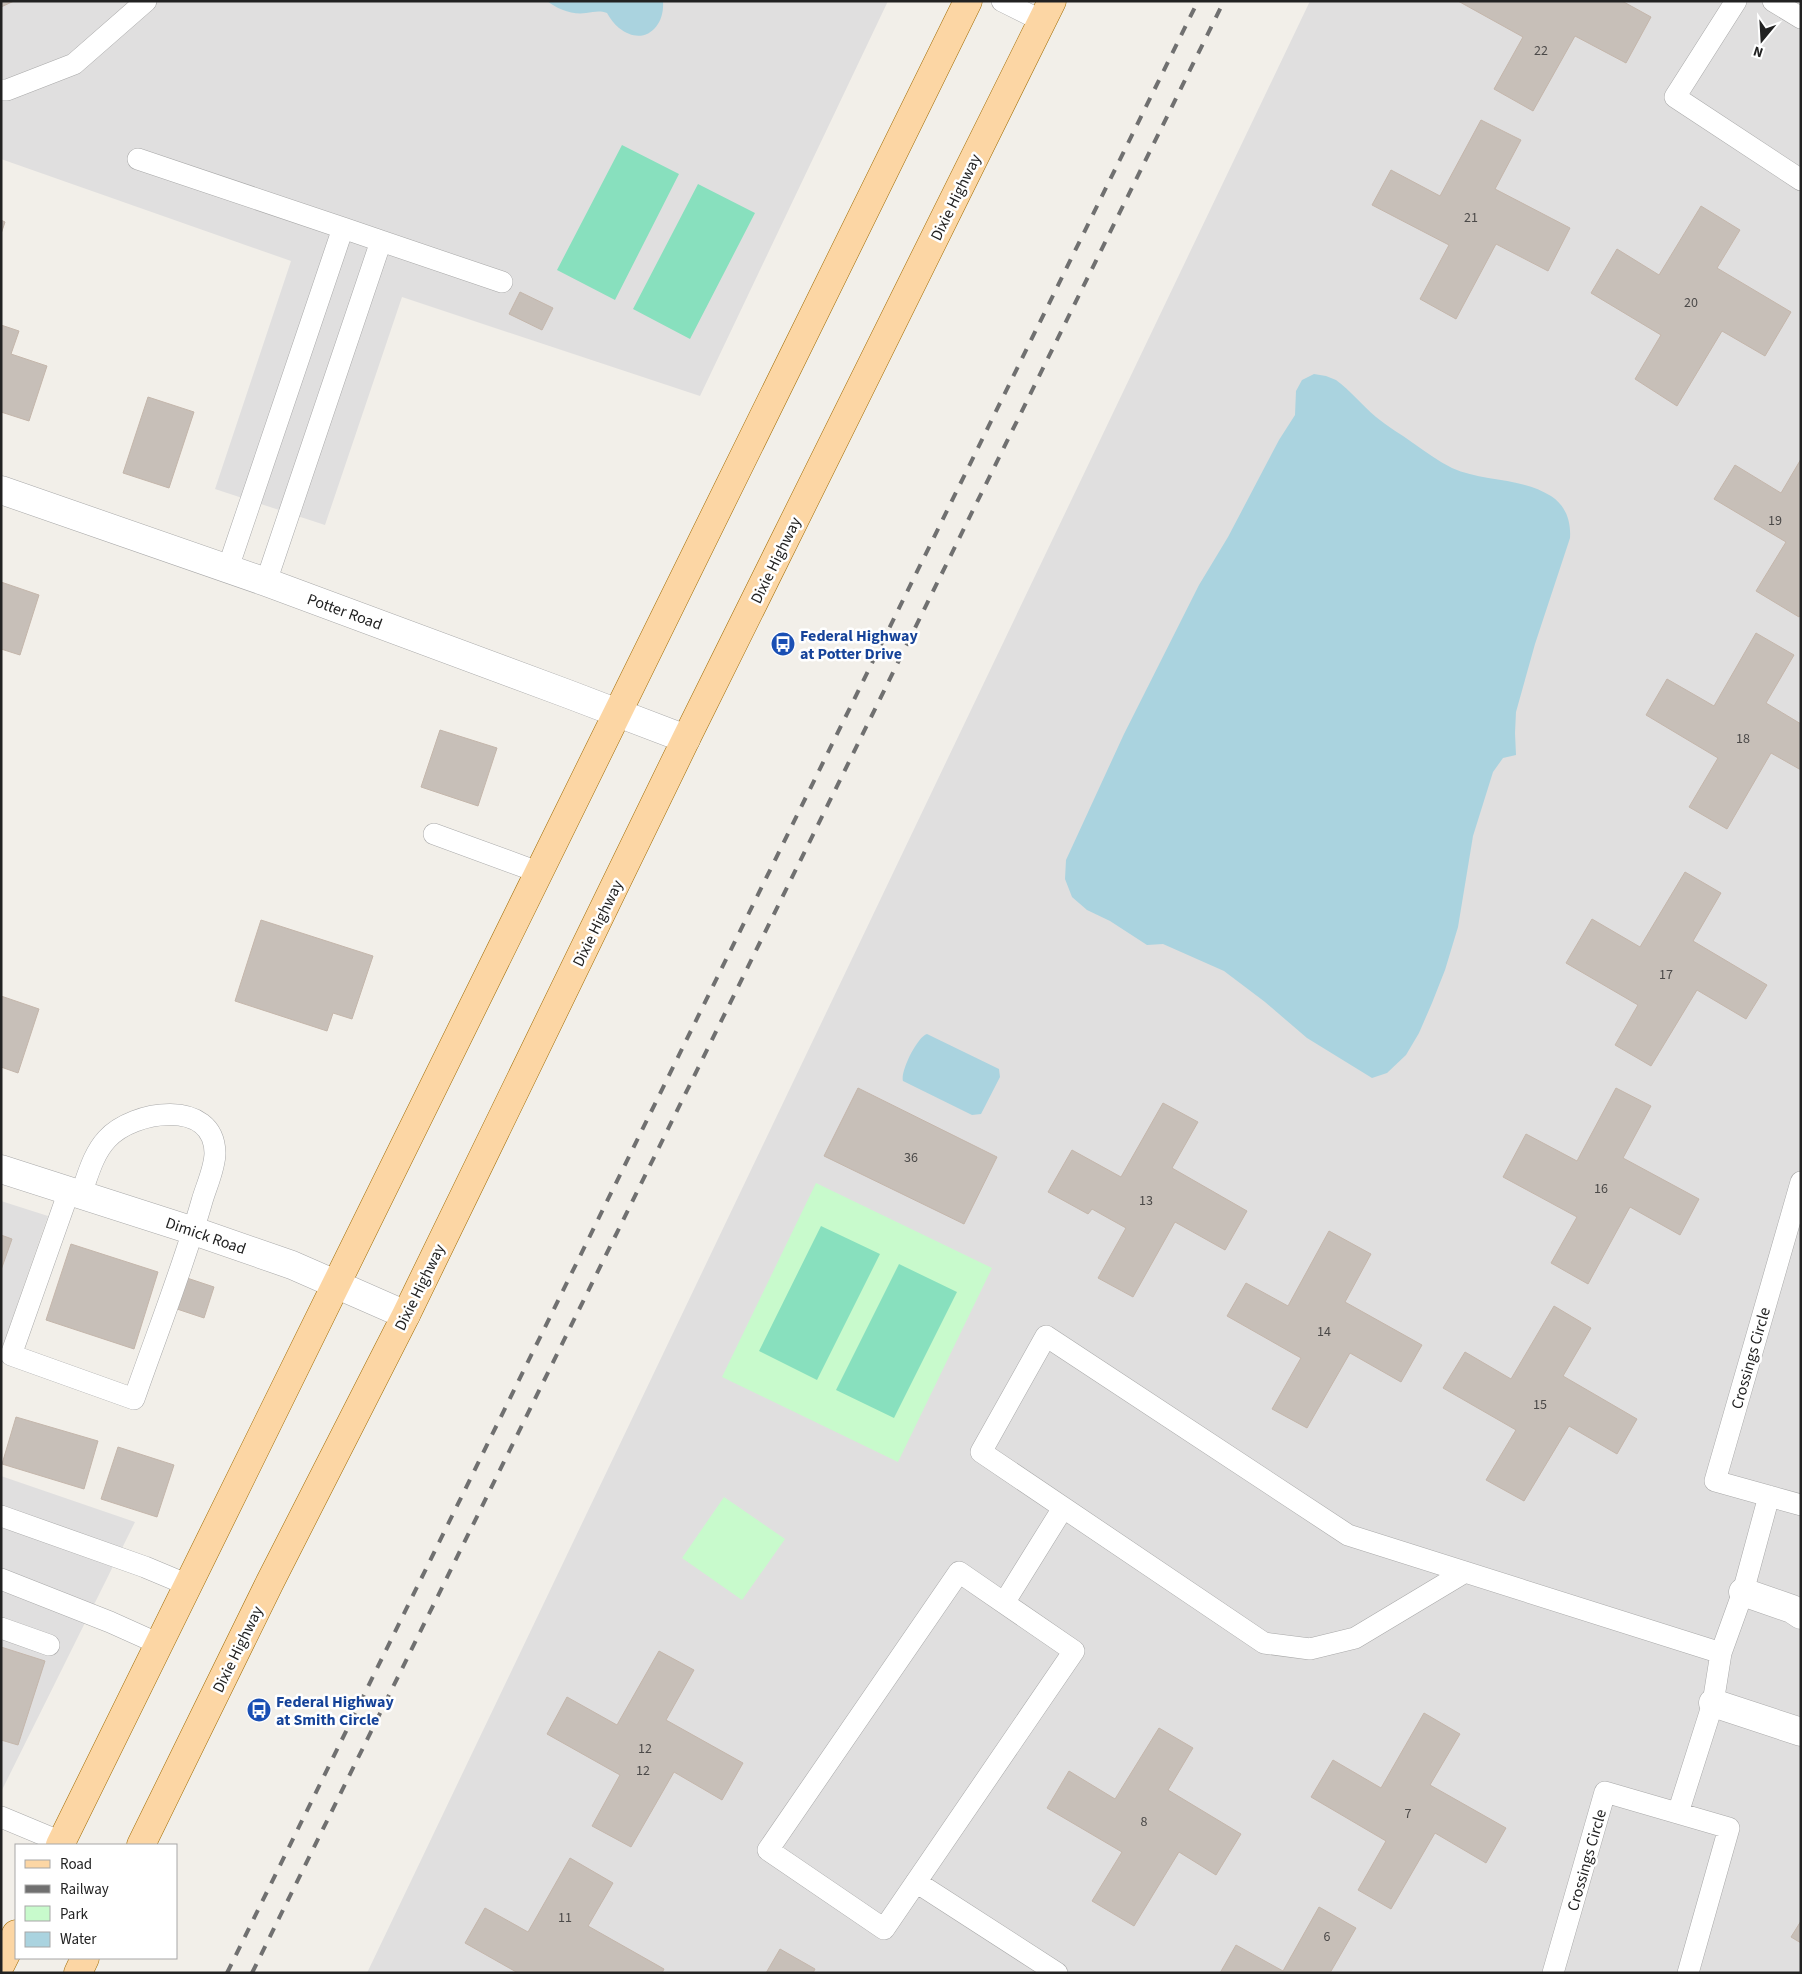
<svg xmlns="http://www.w3.org/2000/svg" width="1802" height="1974" viewBox="0 0 1802 1974" font-family="'Source Sans 3',sans-serif">
<style>
.residential{fill:#e0dfdf}
.park{fill:#c8facc}
.pitch{fill:#88e0be}
.water{fill:#aad3df}
.building{fill:#c7bfb8;stroke:#c4b6ab}
.lines{fill:none;stroke-linecap:round;stroke-linejoin:round}
.lane-casing{stroke:#a9a9a9;stroke-width:22}
.street-casing{stroke:#a9a9a9;stroke-width:29}
.primary-casing{stroke:#a06b00;stroke-width:29}
.lane{stroke:#fff;stroke-width:21}
.street{stroke:#fff;stroke-width:28}
.primary{stroke:#fcd6a4;stroke-width:28}
.rail{stroke:#707070;stroke-width:4;stroke-dasharray:10 10;stroke-linecap:butt}
.labels{text-anchor:middle;stroke-width:5;stroke-linejoin:round;paint-order:stroke}
.number-label{font-size:14px;fill:#4b4948}
.street-label{font-size:16px;fill:#222;stroke:#fff}
.transit-label{font-size:16px;font-weight:bold;fill:#164399;stroke:#fff;text-anchor:start}
</style>
<rect width="100%" height="100%" fill="#f2efe9"/>
<path class="residential" d="M 1,1 L 888,1 L 700,396 L 402,297 L 325,525 L 215,489 L 291,261 L 1,159 Z
M 1310,1 L 1801,1 L 1801,1973 L 367,1973 Z
M 1,1201 L 48,1216 L 1,1351 Z
M 1,1476 L 135,1522 L 1,1792 Z"/>
<path class="park" d="M 816,1183 L 992,1268 L 898,1462 L 722,1377 Z
M 724,1497 L 785,1539 L 742,1600 L 682,1558 Z"/>
<path class="pitch" d="M 622,145 L 679,174 L 615,300 L 557,270 Z
M 698,184 L 755,213 L 690,339 L 633,309 Z
M 821,1226 L 880,1254 L 817,1380 L 759,1351 Z
M 899,1264 L 957,1292 L 894,1418 L 836,1390 Z"/>
<path class="water" d="M 547,1 L 663,1 C 665,28 643,47 619,28 C 614,24 610,18 607,13 C 599,10 594,12 586,13 C 572,15 557,9 547,1 Z
M 1314,374 L 1326,376 L 1336,380 C 1351,391 1362,405 1376,417 C 1388,427 1401,434 1413,443 C 1426,452 1438,461 1452,468 C 1483,482 1521,477 1551,496 C 1566,506 1571,521 1570,538 L 1535,644 L 1516,712 L 1515,733 L 1516,755 L 1503,758 L 1493,772 L 1473,836 L 1458,927 L 1445,970 L 1432,1003 L 1419,1033 L 1406,1055 L 1387,1073 L 1372,1078 L 1307,1038 L 1265,1002 L 1224,971 L 1163,944 L 1147,945 L 1110,921 L 1087,910 L 1072,897 L 1065,879 L 1066,860 L 1124,734 L 1199,585 L 1228,537 L 1279,440 L 1295,415 L 1296,391 L 1302,380 Z
M 927,1034 L 999,1069 L 1000,1077 L 981,1114 L 972,1115 L 903,1081 C 900,1072 917,1037 927,1034 Z"/>
<path class="building" d="M 1,1 L 14,1 L 1,7 Z
M 1458,1 L 1622,1 L 1651,17 L 1626,63 L 1575,36 L 1533,111 L 1494,89 L 1523,37 Z
M 1481,120 L 1521,140 L 1495,189 L 1570,228 L 1548,271 L 1496,244 L 1456,319 L 1420,299 L 1449,245 L 1372,205 L 1391,170 L 1440,196 Z
M 1701,206 L 1740,230 L 1717,268 L 1791,312 L 1765,356 L 1722,331 L 1677,406 L 1635,379 L 1661,335 L 1591,293 L 1617,249 L 1659,275 Z
M 1,220 L 5,222 L 1,234 Z
M 520,292 L 553,308 L 542,330 L 509,314 Z
M 1,325 L 19,331 L 11,354 L 47,366 L 29,421 L 1,412 Z
M 148,397 L 194,412 L 169,488 L 123,473 Z
M 1801,459 L 1801,614 L 1799,617 L 1756,591 L 1786,542 L 1714,499 L 1735,465 L 1781,493 Z
M 1,582 L 39,595 L 20,655 L 1,649 Z
M 1756,633 L 1794,655 L 1766,703 L 1801,724 L 1801,770 L 1771,753 L 1727,829 L 1689,807 L 1718,758 L 1646,715 L 1667,679 L 1714,706 Z
M 440,730 L 497,748 L 478,806 L 421,787 Z
M 1685,872 L 1721,893 L 1693,941 L 1767,985 L 1746,1019 L 1697,990 L 1651,1066 L 1615,1045 L 1638,1005 L 1566,963 L 1592,919 L 1640,947 Z
M 261,920 L 373,956 L 352,1019 L 333,1013 L 327,1031 L 235,1001 Z
M 1,996 L 39,1009 L 18,1073 L 1,1067 Z
M 858,1088 L 997,1157 L 964,1224 L 824,1156 Z
M 1616,1088 L 1651,1106 L 1623,1158 L 1699,1199 L 1680,1235 L 1630,1207 L 1588,1284 L 1551,1263 L 1577,1217 L 1503,1177 L 1526,1134 L 1577,1161 Z
M 1163,1103 L 1198,1122 L 1172,1168 L 1247,1211 L 1225,1250 L 1175,1222 L 1133,1297 L 1098,1278 L 1126,1228 L 1092,1209 L 1088,1214 L 1048,1192 L 1072,1150 L 1121,1177 Z
M 1329,1231 L 1371,1254 L 1345,1302 L 1422,1345 L 1401,1382 L 1350,1353 L 1307,1428 L 1272,1409 L 1301,1358 L 1227,1316 L 1246,1283 L 1288,1306 Z
M 1,1235 L 12,1239 L 1,1270 Z
M 71,1244 L 158,1272 L 134,1349 L 46,1320 Z
M 184,1277 L 214,1287 L 204,1318 L 174,1308 Z
M 1554,1306 L 1591,1328 L 1563,1376 L 1637,1419 L 1617,1454 L 1569,1426 L 1524,1501 L 1486,1480 L 1516,1430 L 1443,1388 L 1465,1352 L 1511,1379 Z
M 16,1417 L 98,1441 L 84,1489 L 2,1464 Z
M 118,1447 L 174,1465 L 157,1517 L 101,1499 Z
M 1,1647 L 45,1661 L 18,1745 L 1,1740 Z
M 659,1651 L 694,1670 L 666,1720 L 743,1763 L 722,1800 L 674,1772 L 631,1847 L 592,1826 L 620,1775 L 547,1734 L 567,1697 L 617,1725 Z
M 1424,1713 L 1460,1734 L 1430,1785 L 1506,1828 L 1486,1863 L 1435,1833 L 1391,1909 L 1358,1890 L 1386,1841 L 1311,1797 L 1333,1760 L 1381,1788 Z
M 1159,1728 L 1193,1748 L 1168,1790 L 1241,1834 L 1216,1875 L 1179,1852 L 1134,1926 L 1092,1901 L 1122,1852 L 1047,1808 L 1069,1771 L 1115,1799 Z
M 570,1858 L 613,1883 L 588,1926 L 664,1969 L 662,1973 L 518,1973 L 465,1943 L 485,1908 L 528,1932 Z
M 1319,1907 L 1356,1928 L 1330,1973 L 1220,1973 L 1236,1945 L 1283,1971 Z
M 1801,1921 L 1801,1943 L 1791,1937 Z
M 780,1949 L 815,1969 L 813,1973 L 766,1973 Z"/>
<g class="lines">
<defs>
<path id="lane" d="M 1002,1 L 1042,21
M 1736,1 L 1675,97 L 1801,180
M 1773,1 L 1801,18
M 1,90 L 7,90 L 74,64 L 146,1
M 138,159 L 343,228 L 228,568
M 343,228 L 381,241
M 266,582 L 381,241 L 502,282
M 434,834 L 538,872
M 1801,1182 L 1715,1481 L 1801,1505
M 69,1191 L 11,1355 L 134,1399 C 157,1333 183,1268 202,1201 C 206,1187 215,1168 215,1153 C 214,1098 133,1110 107,1139 C 93,1154 88,1175 81,1194
M 1,1516 L 145,1567 L 188,1585
M 959,1572 L 1074,1651 L 884,1929 L 768,1850 Z
M 1465,1572 L 1355,1638 L 1310,1649 L 1264,1643 L 981,1452 L 1046,1336 L 1348,1535 L 1721,1653
M 1,1579 L 110,1622 L 159,1644
M 1004,1603 L 1063,1508
M 1,1628 L 49,1645
M 1678,1813 L 1713,1703 L 1721,1653 L 1743,1592 L 1769,1496
M 1,1817 L 61,1842
M 916,1882 L 1057,1973
M 1553,1973 L 1605,1792 L 1729,1828 L 1688,1973"/>
<path id="street" d="M 1,490 L 266,582 L 568,694 L 686,739
M 1,1169 L 194,1231 L 292,1265 L 406,1315
M 1743,1592 L 1792,1609 L 1801,1615
M 1713,1703 L 1801,1732"/>
<path id="primary" d="M 60,1845 L 968,1
M 141,1845 L 270,1582 L 406,1315 L 686,739 L 1052,1
M 1,1964 L 16,1934
M 78,1973 L 85,1958"/>
</defs>
<use href="#lane" class="lane-casing"/>
<use href="#street" class="street-casing"/>
<use href="#primary" class="primary-casing"/>
<use href="#lane" class="lane"/>
<use href="#street" class="street"/>
<use href="#primary" class="primary"/>
<path class="rail" d="M 227,1973 L 1198,1
M 252,1973 L 1224,1"/>
</g>
<defs>
<symbol id="bus-disc" viewBox="-11 -11 22 22"><circle r="9.5" fill="#1a4fb4" stroke="#fff"/><path d="M-5-6H5V4H4V6H2V4H-2V6H-4V4H-5ZM-3.5-4V0h7V-4ZM-3.5 1.2v1.5H-2V1.2ZM2 1.2v1.5H3.5V1.2Z" fill="#fff"/></symbol>
</defs>
<g fill-rule="evenodd">
<use href="#bus-disc" x="769" y="630" width="28" height="28"/>
<use href="#bus-disc" x="245" y="1696" width="28" height="28"/>
</g>
<g class="labels">
<g class="number-label">
<text x="1541" y="55">22</text>
<text x="1471" y="222">21</text>
<text x="1691" y="307">20</text>
<text x="1775" y="525">19</text>
<text x="1743" y="743">18</text>
<text x="1666" y="979">17</text>
<text x="911" y="1162">36</text>
<text x="1601" y="1193">16</text>
<text x="1146" y="1205">13</text>
<text x="1324" y="1336">14</text>
<text x="1540" y="1409">15</text>
<text x="645" y="1753">12</text>
<text x="643" y="1775">12</text>
<text x="1408" y="1818">7</text>
<text x="1144" y="1826">8</text>
<text x="565" y="1922">11</text>
<text x="1327" y="1941">6</text>
</g>
<g class="street-label">
<text transform="translate(955 197) rotate(-64)" y="6">Dixie Highway</text>
<text transform="translate(775 560) rotate(-64)" y="6">Dixie Highway</text>
<text transform="translate(345 611) rotate(20)" y="6">Potter Road</text>
<text transform="translate(597 923) rotate(-64)" y="6">Dixie Highway</text>
<text transform="translate(206 1235) rotate(19)" y="6">Dimick Road</text>
<text transform="translate(419 1287) rotate(-64)" y="6">Dixie Highway</text>
<text transform="translate(1750 1358) rotate(-74)" y="6">Crossings Circle</text>
<text transform="translate(237 1649) rotate(-64)" y="6">Dixie Highway</text>
<text transform="translate(1586 1860) rotate(-74)" y="6">Crossings Circle</text>
</g>
<g class="transit-label">
<text x="800" y="641">Federal Highway<tspan x="800" dy="18">at Potter Drive</tspan></text>
<text x="276" y="1707">Federal Highway<tspan x="276" dy="18">at Smith Circle</tspan></text>
</g>
</g>
<rect width="1802" height="1974" fill="none" stroke="#222222" stroke-width="5"/>
<rect x="15" y="1844" width="162" height="115" fill="#ffffff" stroke="#a7a7a7"/>
<rect x="25" y="1860" width="25" height="8" fill="#fcd6a4" stroke="#a7a7a7"/>
<text x="60" y="1869" font-size="15" fill="#222222">Road</text>
<rect x="25" y="1885" width="25" height="8" fill="#707070" stroke="#a7a7a7"/>
<text x="60" y="1894" font-size="15" fill="#222222">Railway</text>
<rect x="25" y="1906" width="25" height="15" fill="#c8facc" stroke="#a7a7a7"/>
<text x="60" y="1919" font-size="15" fill="#222222">Park</text>
<rect x="25" y="1932" width="25" height="15" fill="#aad3df" stroke="#a7a7a7"/>
<text x="60" y="1944" font-size="15" fill="#222222">Water</text>
<g transform="translate(1762 40) rotate(198)" stroke="#ffffff" stroke-width="4" paint-order="stroke">
<path d="M0-4L9 19L0 12L-9 19Z" fill="#222222"/>
<text y="-8" font-size="14" font-weight="bold" text-anchor="middle" fill="#222222">N</text>
</g>
</svg>
